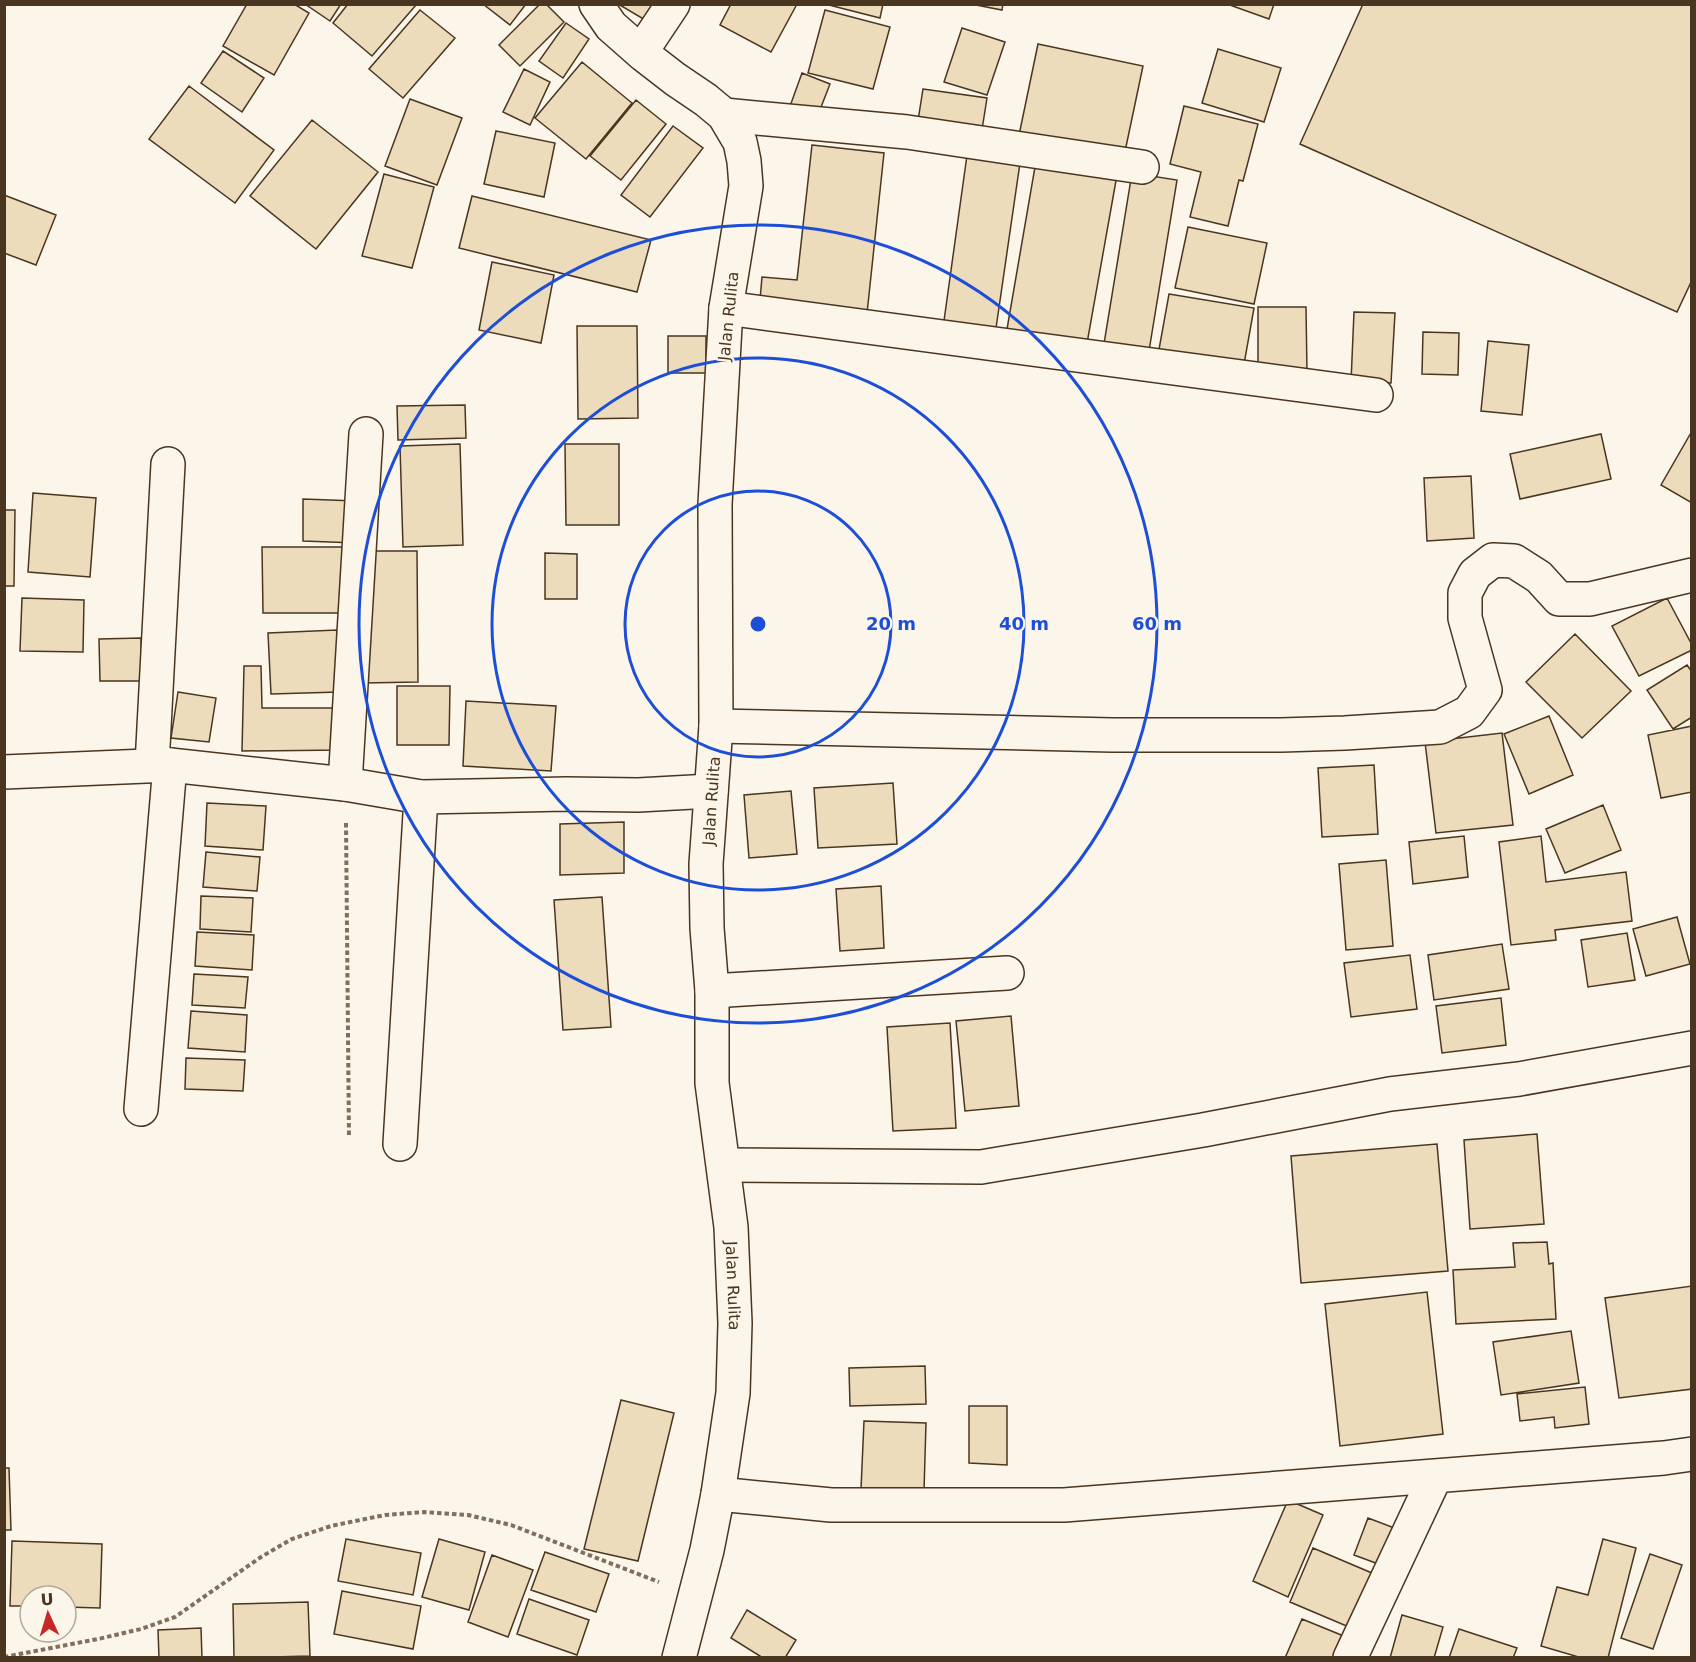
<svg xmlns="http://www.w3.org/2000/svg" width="1696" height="1662" viewBox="0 0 1696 1662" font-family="'DejaVu Sans',sans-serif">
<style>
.building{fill:#ecdcbc;stroke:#4a3520;stroke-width:1.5}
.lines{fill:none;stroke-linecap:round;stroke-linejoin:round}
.minor-casing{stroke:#4a3520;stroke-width:36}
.path{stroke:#7f6f5c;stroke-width:4;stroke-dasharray:4.5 3;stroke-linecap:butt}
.minor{stroke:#fbf6e9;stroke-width:33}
.ring{fill:none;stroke:#1d4ed8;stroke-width:3}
.labels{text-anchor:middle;stroke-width:4.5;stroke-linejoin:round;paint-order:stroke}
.street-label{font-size:16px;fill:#4a3520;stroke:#fbf6e9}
.centre{fill:#1d4ed8;stroke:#fbf6e9;stroke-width:3}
.ring-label{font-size:18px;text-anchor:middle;font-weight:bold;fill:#1d4ed8;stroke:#fbf6e9;stroke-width:4.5;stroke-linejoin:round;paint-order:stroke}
</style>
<rect width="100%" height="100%" fill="#fbf6e9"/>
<path class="building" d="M 247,4 L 294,4 L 309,13 L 274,75 L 223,46 Z
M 305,4 L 341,4 L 330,21 Z
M 348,4 L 415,4 L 416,5 L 372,56 L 333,23 Z
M 483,4 L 526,4 L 510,25 Z
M 540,4 L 546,4 L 564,22 L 520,66 L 499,45 Z
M 618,4 L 670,4 L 657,27 Z
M 731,4 L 797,4 L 771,52 L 720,25 Z
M 825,4 L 883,4 L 880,18 Z
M 971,4 L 1003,4 L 1002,10 Z
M 1227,4 L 1274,4 L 1269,19 Z
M 1363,4 L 1692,4 L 1692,280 L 1677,312 L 1300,144 Z
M 420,10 L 455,38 L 403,98 L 369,69 Z
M 825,10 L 890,27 L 873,89 L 808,73 Z
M 566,23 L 589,39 L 563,78 L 539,61 Z
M 962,28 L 1005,42 L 987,95 L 944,82 Z
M 1038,44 L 1143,66 L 1123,161 L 1018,140 Z
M 1218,49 L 1281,68 L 1264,122 L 1202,103 Z
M 223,51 L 264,78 L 242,112 L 201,83 Z
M 582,62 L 632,103 L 586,159 L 535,118 Z
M 524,69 L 550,82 L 530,125 L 503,112 Z
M 802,73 L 830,84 L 816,120 L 789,109 Z
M 189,86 L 274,150 L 235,203 L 149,139 Z
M 923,89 L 987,98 L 981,136 L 917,127 Z
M 410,99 L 462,118 L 437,185 L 385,166 Z
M 636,100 L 666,124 L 621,180 L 590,156 Z
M 1184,106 L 1258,124 L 1243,181 L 1239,180 L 1228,226 L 1190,217 L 1201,172 L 1170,164 Z
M 312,120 L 378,172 L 316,249 L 250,196 Z
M 673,126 L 703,148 L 650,217 L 621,195 Z
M 496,131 L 555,143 L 544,197 L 484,184 Z
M 812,145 L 884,153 L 866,323 L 759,311 L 762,277 L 797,280 Z
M 968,148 L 1021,156 L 995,335 L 943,328 Z
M 1036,161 L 1117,175 L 1086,349 L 1006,335 Z
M 1132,173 L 1177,180 L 1148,357 L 1103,350 Z
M 384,174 L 434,187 L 412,268 L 362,256 Z
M 4,195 L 56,215 L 36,265 L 4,253 Z
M 472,196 L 651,240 L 637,292 L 459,248 Z
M 1188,227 L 1267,243 L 1254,304 L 1175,288 Z
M 492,262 L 554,275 L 541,343 L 479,330 Z
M 1169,294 L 1254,308 L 1243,370 L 1158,355 Z
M 1258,307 L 1306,307 L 1307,372 L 1258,373 Z
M 1354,312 L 1395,313 L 1391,383 L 1351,382 Z
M 577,326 L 637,326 L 638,418 L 578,419 Z
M 1423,332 L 1459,333 L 1458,375 L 1422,374 Z
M 668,336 L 706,336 L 706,373 L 668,373 Z
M 1488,341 L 1529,345 L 1522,415 L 1481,411 Z
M 465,405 L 466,438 L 398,440 L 397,406 Z
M 1692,431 L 1692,503 L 1661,485 Z
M 1601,434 L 1611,479 L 1520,499 L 1510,454 Z
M 460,444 L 463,545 L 403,547 L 400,446 Z
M 565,444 L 619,444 L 619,525 L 566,525 Z
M 1471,476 L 1474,538 L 1427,541 L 1424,478 Z
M 33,493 L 96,498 L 90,577 L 28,572 Z
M 303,499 L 356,501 L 356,543 L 303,541 Z
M 4,510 L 15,510 L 14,586 L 4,586 Z
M 262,547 L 349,547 L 349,613 L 263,613 Z
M 361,551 L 417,551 L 418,682 L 363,683 Z
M 545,553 L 577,554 L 577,599 L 545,599 Z
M 22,598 L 84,600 L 83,652 L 20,651 Z
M 1667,598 L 1692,645 L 1692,650 L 1639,676 L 1612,626 Z
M 337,630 L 339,692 L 271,694 L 268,633 Z
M 1575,634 L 1631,691 L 1582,738 L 1526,682 Z
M 141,638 L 142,681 L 100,681 L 99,639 Z
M 1687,665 L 1692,672 L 1692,717 L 1673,729 L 1647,690 Z
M 244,666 L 261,666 L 262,708 L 341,708 L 341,750 L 242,751 Z
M 397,686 L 450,686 L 449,745 L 397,745 Z
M 178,692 L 216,698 L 209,742 L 171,738 Z
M 466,701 L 556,706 L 551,771 L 463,766 Z
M 1549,716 L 1573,775 L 1529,794 L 1504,734 Z
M 1692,726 L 1692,792 L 1661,798 L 1648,735 Z
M 1502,733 L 1513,825 L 1436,833 L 1425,742 Z
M 1374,765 L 1378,834 L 1322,837 L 1318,768 Z
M 893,783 L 897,844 L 818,848 L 814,788 Z
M 791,791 L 797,854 L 749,858 L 744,795 Z
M 207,803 L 266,806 L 263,850 L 205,846 Z
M 1603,805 L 1621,850 L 1565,873 L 1546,829 Z
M 624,822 L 624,873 L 560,875 L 560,824 Z
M 1464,836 L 1468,877 L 1413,884 L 1409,842 Z
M 1541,836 L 1546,882 L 1626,872 L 1632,921 L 1555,930 L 1556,940 L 1511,945 L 1499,842 Z
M 206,852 L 260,857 L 257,891 L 203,887 Z
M 1386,860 L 1393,946 L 1346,950 L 1339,864 Z
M 881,886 L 884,948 L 840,951 L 836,889 Z
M 201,896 L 253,898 L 251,932 L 200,929 Z
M 602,897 L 611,1027 L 563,1030 L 554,900 Z
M 1677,917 L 1690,964 L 1646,976 L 1633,929 Z
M 197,932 L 254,935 L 252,970 L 195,966 Z
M 1627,933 L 1635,980 L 1588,987 L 1581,940 Z
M 1502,944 L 1509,989 L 1434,1000 L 1428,955 Z
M 1410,955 L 1417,1009 L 1351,1017 L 1344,963 Z
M 194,974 L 248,977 L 245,1008 L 192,1005 Z
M 1501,998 L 1506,1045 L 1442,1053 L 1436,1006 Z
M 191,1011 L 247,1015 L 245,1052 L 188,1048 Z
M 1011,1016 L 1019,1106 L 965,1111 L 956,1021 Z
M 950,1023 L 956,1128 L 893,1131 L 887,1027 Z
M 186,1058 L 245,1060 L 243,1091 L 185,1089 Z
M 1537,1134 L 1544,1224 L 1470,1229 L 1464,1140 Z
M 1437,1144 L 1448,1271 L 1301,1283 L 1291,1156 Z
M 1547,1242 L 1549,1264 L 1553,1263 L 1556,1319 L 1456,1324 L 1453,1270 L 1515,1267 L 1513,1243 Z
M 1692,1286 L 1692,1389 L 1619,1398 L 1605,1298 Z
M 1427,1292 L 1443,1434 L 1340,1446 L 1325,1304 Z
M 1571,1331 L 1579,1383 L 1501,1395 L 1493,1342 Z
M 925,1366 L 926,1404 L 850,1406 L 849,1368 Z
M 1585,1387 L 1589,1424 L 1555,1428 L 1554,1417 L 1520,1421 L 1517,1394 Z
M 621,1400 L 674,1413 L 638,1561 L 584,1549 Z
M 969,1406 L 1007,1406 L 1007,1465 L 969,1463 Z
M 864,1421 L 926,1423 L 924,1491 L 861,1489 Z
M 4,1468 L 9,1468 L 11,1530 L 4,1530 Z
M 1288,1500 L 1323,1515 L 1288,1597 L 1253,1581 Z
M 1368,1518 L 1405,1532 L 1392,1569 L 1354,1555 Z
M 346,1539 L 421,1553 L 413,1595 L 338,1581 Z
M 439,1539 L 485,1552 L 469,1610 L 422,1597 Z
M 1603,1539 L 1636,1548 L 1608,1658 L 1582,1658 L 1541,1646 L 1557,1587 L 1588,1595 Z
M 12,1541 L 102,1544 L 100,1608 L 66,1607 L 66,1596 L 30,1596 L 30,1606 L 10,1606 Z
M 1313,1548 L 1379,1576 L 1356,1630 L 1290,1602 Z
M 545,1552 L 609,1574 L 596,1612 L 531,1590 Z
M 1650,1554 L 1682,1565 L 1653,1649 L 1621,1638 Z
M 492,1555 L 533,1570 L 508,1637 L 468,1622 Z
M 342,1591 L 421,1606 L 413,1649 L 334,1634 Z
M 529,1599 L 589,1620 L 577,1655 L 517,1634 Z
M 308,1602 L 310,1656 L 234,1658 L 233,1604 Z
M 747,1610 L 796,1640 L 785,1658 L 763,1658 L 731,1638 Z
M 1402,1615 L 1443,1627 L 1434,1658 L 1390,1658 Z
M 1302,1619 L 1351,1639 L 1344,1658 L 1285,1658 Z
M 201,1628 L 202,1658 L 159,1658 L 158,1630 Z
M 1459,1629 L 1517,1648 L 1513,1658 L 1449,1658 Z"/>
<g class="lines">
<defs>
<g id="minor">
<path id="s1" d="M 596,4 L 611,26 L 644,55 L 675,79 L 706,100 L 724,115 L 740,142 L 744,161 L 746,186 L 726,308 L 715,504 L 716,726 L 706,864 L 707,928 L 712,991 L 712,1083 L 731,1227 L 735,1323 L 733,1393 L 718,1494 L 707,1550 L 679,1658"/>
<path d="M 641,52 L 673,4"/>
<path d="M 724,115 L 907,132 L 1142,167"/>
<path d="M 726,308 L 1376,395"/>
<path d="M 716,726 L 1112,735 L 1281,735 L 1345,733 L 1440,727 L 1469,712 L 1485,690 L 1465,618 L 1465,593 L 1475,574 L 1493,560 L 1514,561 L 1539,577 L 1559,599 L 1590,599 L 1692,575"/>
<path d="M 152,765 L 168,464"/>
<path d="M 4,772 L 170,765 L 345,784 L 421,797 L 566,794 L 638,795 L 711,791"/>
<path d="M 345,784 L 366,434"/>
<path d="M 712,991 L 1007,973"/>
<path d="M 141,1109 L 170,765"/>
<path d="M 400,1144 L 421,797"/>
<path d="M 724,1165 L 981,1167 L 1203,1130 L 1390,1094 L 1519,1079 L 1692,1048"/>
<path d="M 718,1494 L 831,1505 L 1064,1505 L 1664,1458 L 1692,1454"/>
<path d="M 1350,1658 L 1435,1477"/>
</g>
</defs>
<use href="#minor" class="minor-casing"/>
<path class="path" d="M 346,823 L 349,1138
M 4,1657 L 98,1639 L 141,1629 L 175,1617 L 261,1557 L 292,1539 L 331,1526 L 385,1515 L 424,1512 L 468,1515 L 511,1525 L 659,1582"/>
<use href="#minor" class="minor"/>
</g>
<g class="ring">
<circle cx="758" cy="624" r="133"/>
<circle cx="758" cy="624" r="266"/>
<circle cx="758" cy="624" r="399"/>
</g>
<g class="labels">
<g class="street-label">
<text transform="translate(728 316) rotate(-84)" y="6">Jalan Rulita</text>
<text transform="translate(711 801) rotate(-86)" y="6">Jalan Rulita</text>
<text dy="6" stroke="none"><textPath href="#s1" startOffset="1350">Jalan Rulita</textPath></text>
</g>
</g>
<circle cx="758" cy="624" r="9" class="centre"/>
<g class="ring-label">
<text x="891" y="630">20 m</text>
<text x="1024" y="630">40 m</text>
<text x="1157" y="630">60 m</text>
</g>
<rect width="1696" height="1662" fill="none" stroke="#4a3520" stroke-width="12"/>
<g transform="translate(48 1614) rotate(356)"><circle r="28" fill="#fbf6e9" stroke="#b4a999" stroke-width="1.5"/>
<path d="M0-4.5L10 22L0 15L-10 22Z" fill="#c62828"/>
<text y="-9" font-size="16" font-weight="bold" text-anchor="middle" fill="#4a3520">U</text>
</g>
</svg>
